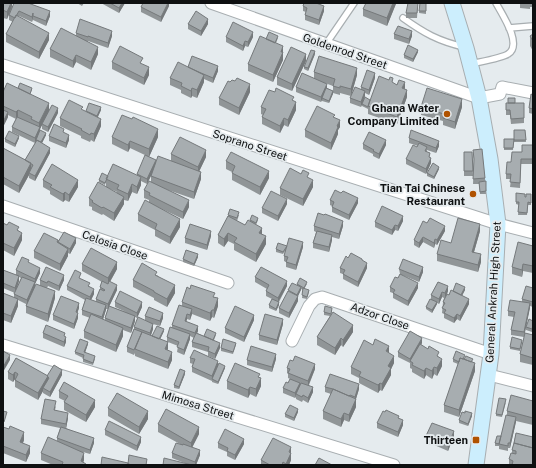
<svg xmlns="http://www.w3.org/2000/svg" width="536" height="468" viewBox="0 0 536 468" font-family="'Public Sans',sans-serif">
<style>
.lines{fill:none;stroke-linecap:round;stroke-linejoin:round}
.lane-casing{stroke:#a8aeb1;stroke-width:8}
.street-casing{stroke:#a8aeb1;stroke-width:13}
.secondary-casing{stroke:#a8aeb1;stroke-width:17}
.lane{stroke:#fff;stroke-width:5.5}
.street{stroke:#fff;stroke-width:11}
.secondary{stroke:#cceefd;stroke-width:15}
.wall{fill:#909597;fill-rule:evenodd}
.shaded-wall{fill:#75797b}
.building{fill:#a7adb0;stroke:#75797b}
.poi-dot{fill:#b05200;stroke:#e5ebee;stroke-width:1.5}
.labels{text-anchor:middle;stroke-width:3.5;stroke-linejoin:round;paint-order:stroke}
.street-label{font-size:11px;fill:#0e1011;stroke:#e5ebee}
.poi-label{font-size:11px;font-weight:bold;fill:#0e1011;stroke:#e5ebee;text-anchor:end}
</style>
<rect width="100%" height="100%" fill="#e5ebee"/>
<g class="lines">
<defs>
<path id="lane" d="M 403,18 C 424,33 438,41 464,47
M 509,28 L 533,26
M 326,44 L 354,3
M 471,64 C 479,62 502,58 508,54 C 523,45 502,14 496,3"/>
<path id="street" d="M 211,3 L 479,98 L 500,94 L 502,87 L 533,93
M 3,65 L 498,224 L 533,233
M 3,206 L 228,283
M 292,341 L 309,306 L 315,299 L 322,297 L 491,354
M 3,345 L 394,465
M 489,375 L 533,386"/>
<path id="secondary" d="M 452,3 L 466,48 L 479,98 L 490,159 L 498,224 L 491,354 L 476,465"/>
</defs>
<use href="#lane" class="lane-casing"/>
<use href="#street" class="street-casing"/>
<use href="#secondary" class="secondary-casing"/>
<use href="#lane" class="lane"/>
<use href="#street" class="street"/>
<use href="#secondary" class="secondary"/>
</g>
<path class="wall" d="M 3,3 L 12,3 L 12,6 L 50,16 L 46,26 L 33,20 L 33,18 L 32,22 L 19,16 L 18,17 L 49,40 L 39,59 L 6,42 L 6,34 L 13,22 L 9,20 L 9,15 L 7,19 L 3,18 Z
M 77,3 L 84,3 L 82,6 Z
M 101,3 L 125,3 L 119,13 Z
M 169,3 L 169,6 L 161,22 L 141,12 L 141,7 Z
M 396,3 L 387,26 L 363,16 L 363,9 Z
M 418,3 L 417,18 L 406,18 L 406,13 Z
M 420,3 L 426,3 L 426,14 L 419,13 Z
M 520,3 L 533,3 L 533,7 L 530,7 L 530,9 L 520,8 Z
M 303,6 L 324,11 L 319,25 L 305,20 L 305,15 L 306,12 L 303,11 Z
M 188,24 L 208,24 L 201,36 L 188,29 Z
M 76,33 L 112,36 L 108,48 L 88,41 L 88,42 L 98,54 L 91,70 L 76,62 L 73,68 L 50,57 L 50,49 L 76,35 Z
M 394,34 L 412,36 L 409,44 L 394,39 Z
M 533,34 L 533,51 L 530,46 L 530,36 Z
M 226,37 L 253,37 L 248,47 L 245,46 L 243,51 L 226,42 Z
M 278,38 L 276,43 L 283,53 L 283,60 L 273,82 L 248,71 L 248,64 L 266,39 Z
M 418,52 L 413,62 L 404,58 L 404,55 Z
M 315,54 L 308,71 L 304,69 L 304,67 Z
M 306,61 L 292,91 L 277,85 L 277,77 Z
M 112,62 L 149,75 L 144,85 L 112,69 Z
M 188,67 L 218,71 L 213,83 L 204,79 L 204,82 L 197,98 L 192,96 L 191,98 L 181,93 L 181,90 L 170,85 L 170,78 Z
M 314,72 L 357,75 L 351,96 L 340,93 L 340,95 L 333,93 L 329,103 L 322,101 L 322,99 L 321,102 L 296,92 L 296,87 L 314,78 ZM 325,83 L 333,86 L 333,91 L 327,88 Z
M 375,78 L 369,95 L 365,93 L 365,96 L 363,102 L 370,100 L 393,83 L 405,89 L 407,97 L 397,124 L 368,114 L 368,109 L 362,106 L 362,104 L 361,107 L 350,103 L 350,98 L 361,89 L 361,87 Z
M 18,88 L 32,90 L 30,94 L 49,111 L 40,129 L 40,131 L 46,135 L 42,143 L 50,153 L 35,181 L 29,178 L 29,175 L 19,193 L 3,184 L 3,148 L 25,160 L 35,143 L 12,132 L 12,127 L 16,119 L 8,115 L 8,117 L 3,127 L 3,92 Z
M 250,92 L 239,115 L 219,105 L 219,98 Z
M 533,95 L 533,114 L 529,113 L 529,108 Z
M 294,101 L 296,110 L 288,127 L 284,125 L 280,133 L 262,124 L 262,117 L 263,115 L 261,114 L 261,107 Z
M 506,103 L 524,103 L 524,123 L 511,124 L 510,115 L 506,115 Z
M 421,107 L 462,107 L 455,129 L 443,125 L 443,121 L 421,115 Z
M 83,110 L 86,112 L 101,110 L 98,117 L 101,126 L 94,142 L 91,140 L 90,142 L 81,138 L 81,136 L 60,126 L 60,118 Z
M 58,113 L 48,132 L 42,129 L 42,124 Z
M 335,118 L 340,127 L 338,130 L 338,134 L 331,150 L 305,137 L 305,130 Z
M 514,130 L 525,130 L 526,142 L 514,142 Z
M 49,136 L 69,140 L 66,148 L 49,141 Z
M 112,137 L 158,137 L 149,157 L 156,163 L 171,161 L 171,154 L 206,157 L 199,171 L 201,179 L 194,199 L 165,189 L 189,207 L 183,219 L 149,203 L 180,227 L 170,244 L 155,236 L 155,230 L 138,221 L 138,214 L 149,202 L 149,200 L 144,198 L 144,190 L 151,182 L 151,176 L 154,170 L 147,184 L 141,181 L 141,185 L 137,194 L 132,192 L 128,201 L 124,200 L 124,204 L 114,221 L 103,214 L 102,215 L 92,210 L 92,207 L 89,206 L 89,198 L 117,193 L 117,192 L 106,187 L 106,182 L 105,185 L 99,182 L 99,180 L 108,176 L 137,175 L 137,174 L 147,156 L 130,148 L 128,152 L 112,144 Z
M 19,138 L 15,147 L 5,142 L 5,139 Z
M 409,138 L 439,146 L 436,153 L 427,150 L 427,152 L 430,158 L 431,163 L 426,174 L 406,164 L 406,159 L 418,146 L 409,143 Z
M 504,139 L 514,139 L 513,150 L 504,150 Z
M 533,140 L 533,164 L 521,164 L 520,188 L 510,187 L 511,179 L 506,179 L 506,174 L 511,162 L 522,152 L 532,145 Z
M 363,144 L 386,145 L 379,159 L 373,156 L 373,154 L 363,149 Z
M 473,150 L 485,178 L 486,194 L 480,194 L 479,184 L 473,184 L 474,162 Z
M 464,152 L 472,152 L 473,176 L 464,176 Z
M 226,161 L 269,178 L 260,195 L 232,180 L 232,172 L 226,169 Z
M 439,169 L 434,179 L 427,176 L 427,173 Z
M 309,178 L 313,187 L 303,206 L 280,195 L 280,188 Z
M 43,180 L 78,187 L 69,202 L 65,200 L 63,202 L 50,194 L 50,191 L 43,187 Z
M 341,193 L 358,203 L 349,220 L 332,212 L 332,206 L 330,205 L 330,200 Z
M 516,193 L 525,197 L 526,197 L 531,194 L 531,205 L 528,205 L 527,215 L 518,215 L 519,205 L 516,204 Z
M 533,196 L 533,211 L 532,211 Z
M 287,204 L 278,221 L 262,213 L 262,208 Z
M 228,215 L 239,215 L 237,221 L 245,225 L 250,222 L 250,220 L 258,220 L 256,225 L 262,234 L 266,244 L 256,262 L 234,250 L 234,244 L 228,241 L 224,247 L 218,243 L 218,235 L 228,216 Z
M 403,221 L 398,231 L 395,230 L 392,235 L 375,227 L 375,222 Z
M 3,223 L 19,231 L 22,240 L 14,256 L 3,250 Z
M 314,226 L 343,226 L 339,239 L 332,237 L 332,240 L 329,252 L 313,248 L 313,243 L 316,232 L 314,231 Z
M 445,231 L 437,245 L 435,244 L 434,248 L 423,242 L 419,248 L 414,245 L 414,240 Z
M 480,231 L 474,252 L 481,262 L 478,272 L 437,261 L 437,254 L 451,243 Z
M 211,236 L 207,250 L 185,243 L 185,238 Z
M 58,240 L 76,243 L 70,254 L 68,253 L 68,256 L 60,271 L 34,258 L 34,251 Z
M 287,246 L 303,247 L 296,270 L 286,267 L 286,262 L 284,261 L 284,256 L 285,251 L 283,254 L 276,252 L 276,249 Z
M 533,246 L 533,273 L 523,271 L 522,277 L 512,274 L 512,267 Z
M 198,257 L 194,266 L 183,262 L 183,259 Z
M 348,258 L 362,261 L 367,268 L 358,287 L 343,279 L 343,274 L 340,273 L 340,268 Z
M 29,263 L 40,273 L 35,284 L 35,286 L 40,285 L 40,280 L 64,280 L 59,291 L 48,286 L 47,288 L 55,298 L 48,322 L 26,313 L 26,304 L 18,300 L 18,306 L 11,323 L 3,320 L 3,293 L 14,298 L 14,294 L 21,278 L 19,277 L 19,281 L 15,293 L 3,288 L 3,270 L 16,275 L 16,270 Z
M 82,264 L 117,269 L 110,282 L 117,290 L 109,306 L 126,312 L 115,307 L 115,302 L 142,307 L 137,318 L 135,317 L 135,321 L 131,333 L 123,330 L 123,336 L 116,352 L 84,338 L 84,331 L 90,318 L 82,315 L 82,310 L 85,300 L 67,290 L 67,286 L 81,279 L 90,287 L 94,294 L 91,300 L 96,302 L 96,299 L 100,290 L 100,287 L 102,282 L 82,271 ZM 106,309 L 108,309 L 105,318 L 105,320 L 103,320 Z
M 399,269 L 423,272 L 419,282 L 402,275 L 418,288 L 408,306 L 393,298 L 393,293 L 390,292 L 390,287 L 398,278 L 400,274 Z
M 157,275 L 175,293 L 167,307 L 154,300 L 154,298 L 133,287 L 133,280 Z
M 255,277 L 287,286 L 279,302 L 279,305 L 276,311 L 269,308 L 269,305 L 272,299 L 266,296 L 266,291 L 267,289 L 255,282 Z
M 438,282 L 448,291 L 447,294 L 449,295 L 453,291 L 465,290 L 462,295 L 469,304 L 460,321 L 457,319 L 454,323 L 444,318 L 444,314 L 442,313 L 443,302 L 444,298 L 442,297 L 439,304 L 437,303 L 437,304 L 432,313 L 426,309 L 426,307 L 431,299 L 431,295 Z
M 297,284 L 307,284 L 304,289 L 309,292 L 307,299 L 302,298 L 303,290 L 301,289 L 298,296 L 298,301 L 289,318 L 279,313 L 279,308 L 297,285 Z
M 533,288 L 533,307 L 530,306 L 524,337 L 533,335 L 533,365 L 520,362 L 520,354 L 524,337 L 511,335 L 511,330 L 514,317 L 508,316 L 508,311 L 522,302 L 522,299 Z
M 215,297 L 218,306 L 214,318 L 212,317 L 210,321 L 192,314 L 190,320 L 187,319 L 186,322 L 198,331 L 197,333 L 204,336 L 216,335 L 214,340 L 220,348 L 215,359 L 208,356 L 208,352 L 192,347 L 192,342 L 194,338 L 190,336 L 190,339 L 184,355 L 177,352 L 178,346 L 168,342 L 167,350 L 172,360 L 168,369 L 135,356 L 135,353 L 134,355 L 127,352 L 127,347 L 134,329 L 134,327 L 145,320 L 145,316 L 163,318 L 160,326 L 153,324 L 153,329 L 151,335 L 152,336 L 164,331 L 160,339 L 167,342 L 167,337 L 172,328 L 172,325 L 182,306 L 182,302 Z
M 79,308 L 77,313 L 78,318 L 74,329 L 53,320 L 53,315 Z
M 332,310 L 331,315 L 353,332 L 343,347 L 341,345 L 335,355 L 317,345 L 317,337 L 330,316 L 324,315 L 324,312 Z
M 254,320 L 244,342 L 225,333 L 225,328 Z
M 533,321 L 533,327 L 532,332 L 526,330 L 526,327 Z
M 283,324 L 277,345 L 259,340 L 259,335 Z
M 43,333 L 65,337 L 66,342 L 64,347 L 43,338 Z
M 522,342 L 520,351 L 510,349 L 510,347 Z
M 422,343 L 421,345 L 439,357 L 442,366 L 437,376 L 434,374 L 432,379 L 426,375 L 424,379 L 412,372 L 412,369 L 410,368 L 410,363 L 398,357 L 398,352 Z
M 88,344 L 85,353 L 95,359 L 93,365 L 83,362 L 83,358 L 75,354 L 75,352 Z
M 236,345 L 233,354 L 221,351 L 221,348 Z
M 389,353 L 394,363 L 391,369 L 391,375 L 382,391 L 380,390 L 378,393 L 359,383 L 359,378 L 351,374 L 351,367 Z
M 16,358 L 47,376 L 62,375 L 50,397 L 43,393 L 43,391 L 38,400 L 15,387 L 15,379 L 13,382 L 8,379 L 8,372 Z
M 190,358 L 218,365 L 225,368 L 218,384 L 212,382 L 212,381 L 192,372 L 192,367 L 193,364 L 190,363 Z
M 465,358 L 473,361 L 472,362 L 475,371 L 459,417 L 444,412 L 444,405 L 458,364 L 453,362 L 453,359 Z
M 276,359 L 272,372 L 247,365 L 247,360 Z
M 287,368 L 315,369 L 309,385 L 313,392 L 308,403 L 303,400 L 302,402 L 296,399 L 296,397 L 295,398 L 283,393 L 283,388 L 288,383 L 290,379 L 288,378 L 288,374 L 287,373 Z
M 185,374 L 179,389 L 174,388 L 174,385 Z
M 260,378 L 261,386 L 256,397 L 250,394 L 248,398 L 227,389 L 227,381 Z
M 325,387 L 359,389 L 356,399 L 356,407 L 349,422 L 344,420 L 341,427 L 323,419 L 323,411 L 331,394 L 325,392 Z
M 59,391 L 95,407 L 86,422 L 64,410 L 64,402 L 65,401 L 59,398 Z
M 533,401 L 533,425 L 516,421 L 510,448 L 508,448 L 508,451 L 499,449 L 499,446 L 495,446 L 495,443 L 501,436 L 507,415 L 507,411 Z
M 506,402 L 502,417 L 496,416 L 496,414 Z
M 56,406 L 55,410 L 68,418 L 66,428 L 94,443 L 90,454 L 83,452 L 84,460 L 83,463 L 86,465 L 53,465 L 41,460 L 41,453 L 57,441 L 57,438 L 60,428 L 41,424 L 41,419 Z
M 108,408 L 148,419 L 139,434 L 108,416 Z
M 298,412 L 294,421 L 285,417 L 285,414 Z
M 472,416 L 468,426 L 459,423 L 459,420 Z
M 377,423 L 403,425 L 398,437 L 377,428 Z
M 158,424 L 199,434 L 192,447 L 200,455 L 196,465 L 163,465 L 187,464 L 172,458 L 172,453 L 180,444 L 158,432 Z
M 3,427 L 9,429 L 24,440 L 23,443 L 30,453 L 26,462 L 3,453 Z
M 105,430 L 141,442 L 137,451 L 105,435 Z
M 516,433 L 533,465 L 509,465 L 509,459 L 512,453 L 512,450 Z
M 454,436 L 448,451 L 432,444 L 431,445 L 425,443 L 425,438 Z
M 218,443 L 244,444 L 235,460 L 227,456 L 227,452 L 218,448 Z
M 291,453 L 291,460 L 289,465 L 261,465 L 261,460 Z"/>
<path class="shaded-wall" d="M 11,3 L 12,3 L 12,6 L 7,19 L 7,12 Z
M 122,3 L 125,3 L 119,13 L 119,8 Z
M 168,3 L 169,3 L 169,6 L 161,22 L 161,17 Z
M 393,3 L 396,3 L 396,4 L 387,26 L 387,18 Z
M 324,6 L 324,11 L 319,25 L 319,20 Z
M 50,11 L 50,16 L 46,26 L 46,21 Z
M 33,13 L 33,18 L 32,22 L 32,17 Z
M 208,19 L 208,24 L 201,36 L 201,31 Z
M 112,31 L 112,36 L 108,48 L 108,43 Z
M 412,31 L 412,36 L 409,44 L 409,39 Z
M 253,32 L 253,37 L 248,47 L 248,42 Z
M 49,33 L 49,40 L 39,59 L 39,52 Z
M 245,41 L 245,46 L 243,51 L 243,46 Z
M 283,46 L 283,60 L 273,82 L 273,75 Z
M 98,47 L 98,54 L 91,70 L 91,62 Z
M 418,50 L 418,52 L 413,62 L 413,59 Z
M 315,51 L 315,54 L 308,71 L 308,68 Z
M 306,54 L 306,61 L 292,91 L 292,84 Z
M 76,55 L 76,62 L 73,68 L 73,61 Z
M 218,66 L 218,71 L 213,83 L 213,78 Z
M 149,67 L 149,75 L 144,85 L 144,78 Z
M 357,68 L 357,75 L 351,96 L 351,89 Z
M 375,73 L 375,78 L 369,95 L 369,90 Z
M 204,75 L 204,82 L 197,98 L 197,90 Z
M 405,82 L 405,89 L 402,88 Z
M 250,84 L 250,92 L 239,115 L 239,108 Z
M 327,84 L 327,89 L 321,102 L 321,97 Z
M 192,88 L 192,96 L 191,98 L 191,91 Z
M 407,90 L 407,97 L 397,124 L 397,117 Z
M 333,91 L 333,94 L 329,103 L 329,101 Z
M 365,91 L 365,96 L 361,107 L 361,102 Z
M 462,99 L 462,107 L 455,129 L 455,122 Z
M 296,102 L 296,110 L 288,127 L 288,120 Z
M 49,103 L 49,111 L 40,129 L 40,132 L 35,143 L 35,138 L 39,129 L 39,123 Z
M 101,107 L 101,110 L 97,118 L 97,116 Z
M 58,108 L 58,113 L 48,132 L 48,127 Z
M 18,110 L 18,117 L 16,120 L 16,112 Z
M 8,112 L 8,117 L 3,127 L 3,122 Z
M 284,118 L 284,125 L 280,133 L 280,126 Z
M 101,119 L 101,126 L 94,142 L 94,134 Z
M 340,120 L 340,127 L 338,130 L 338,134 L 331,150 L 331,143 L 337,126 Z
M 158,129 L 158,137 L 149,157 L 149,149 Z
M 46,133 L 46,135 L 41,145 L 41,142 Z
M 69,135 L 69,140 L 66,148 L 66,143 Z
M 19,136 L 19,138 L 15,147 L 15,144 Z
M 386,140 L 386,145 L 379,159 L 379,154 Z
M 130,141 L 130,148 L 128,152 L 128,145 Z
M 439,141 L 439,146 L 436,153 L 436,148 Z
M 50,148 L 50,153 L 35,181 L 35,176 Z
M 206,150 L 206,157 L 198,174 L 198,167 Z
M 431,158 L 431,163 L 426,174 L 426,169 Z
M 156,160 L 156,165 L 147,184 L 147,179 Z
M 31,163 L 31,171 L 29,173 L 29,175 L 19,193 L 19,186 Z
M 439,167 L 439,169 L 434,179 L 434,177 Z
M 269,171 L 269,178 L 260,195 L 260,187 Z
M 201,172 L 201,179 L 194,199 L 194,192 Z
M 141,177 L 141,185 L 137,194 L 137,187 Z
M 78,180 L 78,187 L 69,202 L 69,195 Z
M 313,180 L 313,187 L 303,206 L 303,199 Z
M 132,184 L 132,192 L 128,201 L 128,194 Z
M 65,192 L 65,200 L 63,202 L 63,194 Z
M 124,197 L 124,204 L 114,221 L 114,213 Z
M 358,198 L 358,203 L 349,220 L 349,215 Z
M 287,199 L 287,204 L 278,221 L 278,216 Z
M 189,200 L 189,207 L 183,219 L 183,212 Z
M 403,216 L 403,221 L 398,231 L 398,226 Z
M 180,219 L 180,227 L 170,244 L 170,237 Z
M 343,221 L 343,226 L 339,239 L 339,234 Z
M 480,224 L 480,231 L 472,259 L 472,252 Z
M 395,225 L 395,230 L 392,235 L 392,230 Z
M 445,226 L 445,231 L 437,245 L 437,240 Z
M 262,228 L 262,235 L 259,233 Z
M 211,231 L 211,236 L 207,250 L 207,245 Z
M 22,233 L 22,240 L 14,256 L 14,248 Z
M 228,233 L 228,241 L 224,247 L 224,239 Z
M 332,235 L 332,240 L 329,252 L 329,247 Z
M 266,236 L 266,244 L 256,262 L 256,254 Z
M 423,237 L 423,242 L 419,248 L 419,243 Z
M 76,238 L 76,243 L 70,254 L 70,249 Z
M 435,239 L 435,244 L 434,248 L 434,243 Z
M 303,242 L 303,247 L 296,270 L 296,265 Z
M 68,249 L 68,256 L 60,271 L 60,264 Z
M 198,254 L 198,257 L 194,266 L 194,264 Z
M 481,254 L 481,262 L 478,272 L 478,265 Z
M 117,262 L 117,269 L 108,285 L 108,278 Z
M 367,263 L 367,268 L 358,287 L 358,282 Z
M 523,264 L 523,271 L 522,277 L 522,270 Z
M 423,267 L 423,272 L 419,282 L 419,277 Z
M 40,268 L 40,273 L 35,284 L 35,279 Z
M 64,275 L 64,280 L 59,291 L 59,286 Z
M 19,276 L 19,281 L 15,293 L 15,288 Z
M 287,281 L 287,286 L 278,302 L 278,298 Z
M 35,282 L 35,287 L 27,305 L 27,300 Z
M 418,283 L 418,288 L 408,306 L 408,301 Z
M 117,285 L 117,290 L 108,309 L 108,304 Z
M 175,285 L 175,293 L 167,307 L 167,299 Z
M 448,286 L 448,291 L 445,298 L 445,293 Z
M 301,287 L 301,290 L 298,296 L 298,301 L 289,318 L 289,313 Z
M 465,287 L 465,290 L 461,298 L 461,296 Z
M 94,289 L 94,294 L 90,302 L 90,297 Z
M 55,291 L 55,298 L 48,322 L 48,314 Z
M 442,292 L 442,297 L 439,304 L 439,299 Z
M 218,298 L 218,306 L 214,318 L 214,310 Z
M 18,299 L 18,306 L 11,323 L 11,316 Z
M 469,299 L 469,304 L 460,321 L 460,316 Z
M 142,302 L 142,307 L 137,318 L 137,313 Z
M 279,302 L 279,305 L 276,311 L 276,309 Z
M 437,302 L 437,304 L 432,313 L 432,310 Z
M 79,303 L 79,308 L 76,317 L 76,312 Z
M 530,303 L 530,308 L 524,337 L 524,332 Z
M 106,305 L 106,310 L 102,322 L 102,317 Z
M 192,309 L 192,314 L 190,320 L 190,315 Z
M 212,310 L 212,317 L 210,321 L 210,313 Z
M 78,313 L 78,318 L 74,329 L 74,324 Z
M 163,313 L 163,318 L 160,326 L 160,321 Z
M 187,314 L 187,319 L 185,326 L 185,321 Z
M 457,314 L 457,319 L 454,323 L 454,318 Z
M 254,315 L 254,320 L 244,342 L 244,337 Z
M 135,316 L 135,321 L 131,333 L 131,328 Z
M 283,319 L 283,324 L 277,345 L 277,340 Z
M 153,324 L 153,329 L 150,338 L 150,333 Z
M 353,325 L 353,332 L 343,347 L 343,340 Z
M 198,326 L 198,331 L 195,338 L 195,333 Z
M 123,328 L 123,336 L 116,352 L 116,345 Z
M 164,329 L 164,331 L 158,344 L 158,342 Z
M 190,334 L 190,339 L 184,355 L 184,350 Z
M 66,337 L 66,342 L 64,347 L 64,342 Z
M 341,338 L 341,345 L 335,355 L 335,348 Z
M 422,338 L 422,343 L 412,362 L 410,361 L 410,359 Z
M 88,342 L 88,344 L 84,355 L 84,352 Z
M 168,342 L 168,349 L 165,357 L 165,349 Z
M 220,343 L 220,348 L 215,359 L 215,354 Z
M 389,346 L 389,353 L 386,351 Z
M 172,352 L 172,360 L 168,369 L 168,362 Z
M 276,354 L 276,359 L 272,372 L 272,367 Z
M 10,355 L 10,360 L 3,372 L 3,367 Z
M 394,356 L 394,363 L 391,369 L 391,375 L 382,391 L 382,384 L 388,366 Z
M 442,359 L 442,366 L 437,376 L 437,368 Z
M 218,361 L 218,366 L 212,379 L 212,381 L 212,376 Z
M 475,363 L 475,371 L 459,417 L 459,410 Z
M 315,364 L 315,369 L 308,386 L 308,381 Z
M 225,366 L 225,368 L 218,384 L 218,382 Z
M 434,367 L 434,374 L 432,379 L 432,371 Z
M 426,368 L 426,375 L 424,379 L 424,371 Z
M 62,370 L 62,375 L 50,397 L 50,392 Z
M 185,371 L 185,374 L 179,389 L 179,387 Z
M 15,372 L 15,379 L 13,382 L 13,375 Z
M 48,376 L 48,384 L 43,388 L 43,391 L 38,400 L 38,393 Z
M 261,378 L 261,386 L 256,397 L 256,389 Z
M 300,383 L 300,388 L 296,394 L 295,398 L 295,393 Z
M 380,383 L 380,390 L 378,393 L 378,385 Z
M 359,384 L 359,389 L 355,402 L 355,397 Z
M 250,387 L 250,394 L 248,398 L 248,390 Z
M 313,387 L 313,392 L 308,403 L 308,398 Z
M 356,399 L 356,407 L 349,422 L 349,415 Z
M 95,400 L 95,407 L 86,422 L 86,415 Z
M 298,409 L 298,412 L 294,421 L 294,418 Z
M 148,411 L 148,419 L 139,434 L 139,427 Z
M 68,413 L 68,418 L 66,429 L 66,424 Z
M 344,413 L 344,420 L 341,427 L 341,419 Z
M 472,413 L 472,416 L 468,426 L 468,424 Z
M 516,417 L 516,422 L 510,448 L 510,443 Z
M 403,420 L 403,425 L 398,437 L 398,432 Z
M 199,427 L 199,434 L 191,450 L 191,443 Z
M 454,431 L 454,436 L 448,451 L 448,446 Z
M 24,432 L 24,440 L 20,450 L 20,442 Z
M 141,437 L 141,442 L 137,451 L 137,446 Z
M 94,438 L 94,443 L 90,454 L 90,450 Z
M 244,439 L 244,444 L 235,460 L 235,455 Z
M 30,446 L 30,453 L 26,462 L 26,455 Z
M 291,447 L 291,460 L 289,465 L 286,465 L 289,452 Z
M 200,450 L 200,455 L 196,465 L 195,465 L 195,462 Z
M 84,453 L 84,460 L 82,465 L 81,461 Z"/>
<path class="building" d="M 3,3 L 11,3 L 7,12 L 3,10 Z
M 14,3 L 28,3 L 50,11 L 46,21 L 33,16 L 33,13 L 32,17 L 19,11 L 15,18 L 9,15 Z
M 110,3 L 122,3 L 119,8 Z
M 143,3 L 168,3 L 161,17 L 141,7 Z
M 304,3 L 316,3 L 324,6 L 319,20 L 305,15 L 307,8 L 303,6 Z
M 366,3 L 393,3 L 387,18 L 363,9 Z
M 408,3 L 418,3 L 417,13 L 406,13 Z
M 420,3 L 426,3 L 426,11 L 419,11 Z
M 196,11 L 208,19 L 201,31 L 188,24 Z
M 16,15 L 49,33 L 39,52 L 6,34 Z
M 80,19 L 112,31 L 108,43 L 88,36 L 88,37 L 76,33 Z
M 233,22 L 253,32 L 248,42 L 245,41 L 243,46 L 226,37 Z
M 398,26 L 412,31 L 409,39 L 394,34 Z
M 61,28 L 98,47 L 91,62 L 76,55 L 73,61 L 50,49 Z
M 269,32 L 278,36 L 275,43 L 266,39 Z
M 533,34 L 533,41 L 530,36 Z
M 260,36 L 283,46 L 281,52 L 283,52 L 273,75 L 248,64 Z
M 408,45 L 418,50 L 413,59 L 404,55 Z
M 120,46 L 143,58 L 140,63 L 149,67 L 144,78 L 112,62 Z
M 291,47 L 306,54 L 292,84 L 277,77 Z
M 311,50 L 315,51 L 308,68 L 304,67 Z
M 192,56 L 218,66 L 213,78 L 201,73 L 188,67 Z
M 319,56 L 357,68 L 351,89 L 340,86 L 340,88 L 333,86 L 335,79 L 314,72 Z
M 178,62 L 204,75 L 197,90 L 192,88 L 191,91 L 181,86 L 182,83 L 170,78 Z
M 367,70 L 375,73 L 369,90 L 361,87 Z
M 302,73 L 327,84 L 321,97 L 296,87 Z
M 379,76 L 389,80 L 390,77 L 393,78 L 392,82 L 397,85 L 399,80 L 405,82 L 402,88 L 407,90 L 397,117 L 368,106 Z
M 237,78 L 250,84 L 239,108 L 219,98 L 228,81 L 230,82 L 232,80 L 235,81 Z
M 7,83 L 49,103 L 39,123 L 31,119 L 32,117 L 18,110 L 16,112 L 3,106 L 3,92 Z
M 20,83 L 32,88 L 30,94 L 18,88 Z
M 355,87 L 365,91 L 361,102 L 350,98 Z
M 276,88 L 294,97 L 292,100 L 296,102 L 288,120 L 284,118 L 280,126 L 262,117 L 266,109 L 261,107 L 269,90 L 275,92 Z
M 326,88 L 333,91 L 329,101 L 322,98 Z
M 427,88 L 462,99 L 455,122 L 443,118 L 444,114 L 421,107 Z
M 531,94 L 533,95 L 533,109 L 529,108 Z
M 365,97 L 370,100 L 368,107 L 362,104 Z
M 508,98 L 515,98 L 515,103 L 508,103 Z
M 69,100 L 83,107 L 81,109 L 101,119 L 94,134 L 91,133 L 90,135 L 81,130 L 82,129 L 60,118 Z
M 89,103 L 101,107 L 97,116 L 86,111 Z
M 506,103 L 524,103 L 524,118 L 511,119 L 510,110 L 506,110 Z
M 52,105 L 58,108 L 48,127 L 42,124 Z
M 317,106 L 335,115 L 333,117 L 340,120 L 337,126 L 338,127 L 331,143 L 305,130 Z
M 3,110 L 8,112 L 3,122 Z
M 122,115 L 132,119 L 133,117 L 158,129 L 149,149 L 130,141 L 128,145 L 112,137 Z
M 17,117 L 40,127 L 35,138 L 12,127 Z
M 54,124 L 64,129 L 63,132 L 69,135 L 66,143 L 49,136 Z
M 40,130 L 46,133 L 41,142 L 36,140 Z
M 411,130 L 439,141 L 436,148 L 409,138 Z
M 514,130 L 525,130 L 526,140 L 514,140 Z
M 9,131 L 19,136 L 15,144 L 5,139 Z
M 369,132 L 386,140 L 379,154 L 373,151 L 374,150 L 363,144 Z
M 180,137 L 206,150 L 198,167 L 171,154 Z
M 504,139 L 514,139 L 513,148 L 504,148 Z
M 37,140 L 50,148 L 35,176 L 29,173 L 33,165 L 25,160 Z
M 419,143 L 427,147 L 425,151 L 430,153 L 429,157 L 431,158 L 426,169 L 406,159 L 413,145 L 417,147 Z
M 522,145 L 533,145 L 533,159 L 521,159 L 520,183 L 510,182 L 511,174 L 506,174 L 507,162 L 511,162 L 512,152 L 522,152 Z
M 3,148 L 31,163 L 19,186 L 3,177 Z
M 482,149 L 485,178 L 473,179 L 474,159 L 473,150 Z
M 231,152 L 269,171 L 260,187 L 232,173 L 235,166 L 226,161 Z
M 464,152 L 472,152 L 473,171 L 464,171 Z
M 145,155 L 156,160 L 147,179 L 137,174 Z
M 158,156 L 201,172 L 194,192 L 151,176 Z
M 433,163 L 439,167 L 434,177 L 427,173 Z
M 52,164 L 78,180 L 69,195 L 65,192 L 63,194 L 50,187 L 52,185 L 43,180 Z
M 113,164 L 141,177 L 137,187 L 132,184 L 128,194 L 117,189 L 119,185 L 106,179 Z
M 290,168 L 301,174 L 303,170 L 309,173 L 307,177 L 313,180 L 303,199 L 280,188 Z
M 102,173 L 108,176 L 105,183 L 99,180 Z
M 149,181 L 189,200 L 183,212 L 149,195 L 150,193 L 144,190 Z
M 486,181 L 486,191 L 480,192 L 479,182 Z
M 98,182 L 124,197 L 114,213 L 103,207 L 102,208 L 92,202 L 93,201 L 89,198 Z
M 335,190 L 341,193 L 343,191 L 358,198 L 349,215 L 332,207 L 334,202 L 330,200 Z
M 271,191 L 287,199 L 278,216 L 262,208 Z
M 516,193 L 525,194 L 525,197 L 526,197 L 526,194 L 531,194 L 531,203 L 528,202 L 527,213 L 518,212 L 519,202 L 516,202 Z
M 145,200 L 180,219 L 170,237 L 155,229 L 157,224 L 138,214 Z
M 382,206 L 403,216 L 398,226 L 395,225 L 392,230 L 375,222 Z
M 230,209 L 239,212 L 237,218 L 228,215 Z
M 318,213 L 324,215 L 325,214 L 343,221 L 339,234 L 314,226 Z
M 252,215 L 258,218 L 256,223 L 250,220 Z
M 228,216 L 245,225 L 248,220 L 262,228 L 259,233 L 266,236 L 256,254 L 234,242 L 237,238 L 228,233 L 224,239 L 218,235 Z
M 430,218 L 445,226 L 437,240 L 435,239 L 434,243 L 423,237 L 419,243 L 414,240 L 423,221 L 427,223 Z
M 458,218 L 480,224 L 472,252 L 481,254 L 478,265 L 437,254 L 441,240 L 451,243 Z
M 9,222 L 19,227 L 17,230 L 22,233 L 14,248 L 3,243 L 3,223 L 7,225 Z
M 190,224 L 211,231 L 207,245 L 185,238 Z
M 317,231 L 332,235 L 329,247 L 313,243 Z
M 64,232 L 76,238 L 70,249 L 58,242 Z
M 44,233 L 58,240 L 57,242 L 68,249 L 60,264 L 34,251 Z
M 289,238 L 303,242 L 296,265 L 286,262 L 288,257 L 284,256 Z
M 518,242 L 533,246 L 533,266 L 523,264 L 522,270 L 512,267 Z
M 278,243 L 287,246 L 283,252 L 276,249 Z
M 91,248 L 117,262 L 108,278 L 82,264 Z
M 186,250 L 198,254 L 194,264 L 183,259 Z
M 351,253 L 362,259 L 362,260 L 367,263 L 358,282 L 343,274 L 345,270 L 340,268 L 346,256 L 348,258 Z
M 22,257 L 29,260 L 28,262 L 40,268 L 35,279 L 16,270 Z
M 403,259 L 423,267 L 419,277 L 399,269 Z
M 142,263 L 157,272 L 155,275 L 175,285 L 167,299 L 154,292 L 154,291 L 133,280 Z
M 46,267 L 64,275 L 59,286 L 48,281 L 47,283 L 40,280 Z
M 261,267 L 287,281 L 278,298 L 266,291 L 269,285 L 255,277 Z
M 3,270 L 19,276 L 15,288 L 3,283 Z
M 75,270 L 81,273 L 79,278 L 90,283 L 88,286 L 94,289 L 90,297 L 67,286 Z
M 400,274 L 418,283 L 408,301 L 393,293 L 395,290 L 390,287 L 395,277 L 398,278 Z
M 22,277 L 35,282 L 27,300 L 14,294 Z
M 300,278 L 307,282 L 304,288 L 297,284 Z
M 102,281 L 108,284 L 109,281 L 117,285 L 108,304 L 96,299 L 100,289 L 104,291 L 105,290 L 100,287 Z
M 438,282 L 448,286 L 445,293 L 442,292 L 439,299 L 431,295 Z
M 292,283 L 301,287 L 297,295 L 288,290 Z
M 456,283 L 465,287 L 461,295 L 453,291 Z
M 36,284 L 55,291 L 48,314 L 26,306 Z
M 191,285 L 215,293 L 213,297 L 218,298 L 214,310 L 212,310 L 210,313 L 182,302 L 187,287 L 190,289 Z
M 526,286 L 533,288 L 533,302 L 522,299 Z
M 303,288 L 309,290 L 307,297 L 302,295 Z
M 451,290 L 469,299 L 460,316 L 457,314 L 454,318 L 444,313 L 446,310 L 442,308 L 445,303 L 443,302 L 447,294 L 449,295 Z
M 120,291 L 142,302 L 137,313 L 115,302 Z
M 288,291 L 298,296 L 289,313 L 279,308 Z
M 3,293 L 18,299 L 11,316 L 3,313 Z
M 61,296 L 79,303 L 76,312 L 78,313 L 74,324 L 53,315 Z
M 86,298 L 106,305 L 102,317 L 82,310 Z
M 272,299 L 279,302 L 276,309 L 269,305 Z
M 430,299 L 437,302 L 432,310 L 426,307 Z
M 510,300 L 530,303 L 524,332 L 511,330 L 515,312 L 508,311 Z
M 179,305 L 192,309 L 190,315 L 187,314 L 185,321 L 198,326 L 195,333 L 172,325 Z
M 109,306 L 135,316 L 131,328 L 105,318 Z
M 235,306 L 254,315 L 244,337 L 225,328 Z
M 325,306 L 332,308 L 331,314 L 324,312 Z
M 149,307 L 163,313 L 160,321 L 145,316 Z
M 333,312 L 353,325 L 343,340 L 341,338 L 335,348 L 317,337 Z
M 91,314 L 123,328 L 116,345 L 84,331 Z
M 265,314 L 283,319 L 277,340 L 259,335 Z
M 138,317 L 153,324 L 150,333 L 134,327 Z
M 529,319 L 533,321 L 533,325 L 532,329 L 526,327 Z
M 46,325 L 65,333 L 64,336 L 66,337 L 64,342 L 43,333 Z
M 157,326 L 164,329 L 159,339 L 152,336 Z
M 170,327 L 190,334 L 184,350 L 177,347 L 179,342 L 167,337 Z
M 134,329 L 142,332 L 134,350 L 127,347 Z
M 207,329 L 216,333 L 213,340 L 204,336 Z
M 410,331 L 422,338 L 410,359 L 398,352 Z
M 142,332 L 168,342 L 165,349 L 172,352 L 168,362 L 135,349 Z
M 196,333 L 220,343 L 215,354 L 208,351 L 209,347 L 192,342 Z
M 525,333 L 533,335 L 533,358 L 520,354 Z
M 512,337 L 522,340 L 520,349 L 510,347 Z
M 80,339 L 88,342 L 84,352 L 95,356 L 93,363 L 83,359 L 84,355 L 75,352 Z
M 223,339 L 236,343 L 233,352 L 221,348 Z
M 375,339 L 389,346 L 386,351 L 394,356 L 388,366 L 391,368 L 382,384 L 380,383 L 378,385 L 359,376 L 361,372 L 351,367 L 364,340 L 373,345 Z
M 420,344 L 428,349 L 429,346 L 439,352 L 437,356 L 442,359 L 437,368 L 434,367 L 432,371 L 426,368 L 424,371 L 412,365 L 413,363 L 410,361 Z
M 251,346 L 276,354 L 272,367 L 247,360 Z
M 194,350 L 218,361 L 212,376 L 192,367 L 195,359 L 190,358 Z
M 3,351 L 10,355 L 3,367 Z
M 456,351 L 465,355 L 463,359 L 460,358 L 459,362 L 453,359 Z
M 295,356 L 315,364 L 308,381 L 288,373 L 290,369 L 287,368 L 290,360 L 293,361 Z
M 466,356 L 473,359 L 471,362 L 464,359 Z
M 16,358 L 48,376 L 38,393 L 15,380 L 18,374 L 15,372 L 13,375 L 8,372 Z
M 460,358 L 475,363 L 459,410 L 444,405 Z
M 219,363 L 225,366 L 218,382 L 212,379 Z
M 235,363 L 260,374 L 258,377 L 261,378 L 256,389 L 250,387 L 248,390 L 227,381 Z
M 54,365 L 62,370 L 50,392 L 43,388 L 49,378 L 47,376 Z
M 180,369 L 185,371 L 179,387 L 174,385 Z
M 330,374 L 359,384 L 355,397 L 350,395 L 349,396 L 333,389 L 325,387 Z
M 290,379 L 300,383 L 295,393 L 283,388 L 286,382 L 288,383 Z
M 64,382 L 95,400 L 86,415 L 64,402 L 68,396 L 59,391 Z
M 301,383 L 313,387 L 308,398 L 303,395 L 302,397 L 296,394 Z
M 333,389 L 356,399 L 349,415 L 344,413 L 341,419 L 323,411 Z
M 117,393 L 148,411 L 139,427 L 108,408 Z
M 511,395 L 533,401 L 533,418 L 507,411 Z
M 499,398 L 506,399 L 502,415 L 496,414 Z
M 45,399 L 56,401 L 54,410 L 68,413 L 66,424 L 41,419 Z
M 290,405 L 298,409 L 294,418 L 285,414 Z
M 166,409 L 199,427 L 191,443 L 158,424 Z
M 386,410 L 399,416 L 398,418 L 403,420 L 398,432 L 377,423 L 383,411 L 385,412 Z
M 3,411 L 7,412 L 4,422 L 3,421 Z
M 465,411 L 472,413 L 468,424 L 459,420 L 462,412 L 465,413 Z
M 506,415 L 516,417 L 510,443 L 508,443 L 508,446 L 499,444 Z
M 109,421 L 141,437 L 137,446 L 105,430 Z
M 432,423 L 454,431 L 448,446 L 432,439 L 431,440 L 425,438 Z
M 10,426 L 24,432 L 20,442 L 30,446 L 26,455 L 3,446 L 3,427 L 9,429 Z
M 61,427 L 94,438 L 90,450 L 57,438 Z
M 225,429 L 244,439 L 235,455 L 227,451 L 228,448 L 218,443 Z
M 516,433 L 533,437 L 533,448 L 514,443 Z
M 497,436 L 501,436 L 499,444 L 495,443 Z
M 48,437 L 84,453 L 81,461 L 86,464 L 85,465 L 62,465 L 63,462 L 41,453 Z
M 273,438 L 291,447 L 289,452 L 291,453 L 286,464 L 283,462 L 282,465 L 270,465 L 261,460 Z
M 176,443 L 183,445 L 183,444 L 200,450 L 195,462 L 172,453 Z
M 514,443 L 533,448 L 533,465 L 512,465 L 513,461 L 509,459 L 511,453 L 516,454 L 516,451 L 512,450 Z
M 129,455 L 147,459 L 146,465 L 133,465 L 128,464 Z
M 102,457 L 128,463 L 128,465 L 101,465 Z
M 164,458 L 192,465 L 163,465 Z
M 319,458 L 332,465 L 315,465 Z"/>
<g class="poi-dot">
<circle cx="447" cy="114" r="4"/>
<circle cx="473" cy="194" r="4"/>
<rect x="472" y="436" width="8" height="8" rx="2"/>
</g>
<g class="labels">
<g class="street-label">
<text transform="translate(345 51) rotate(19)" y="4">Goldenrod Street</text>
<text transform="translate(250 145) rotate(18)" y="4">Soprano Street</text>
<text transform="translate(115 245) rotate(19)" y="4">Celosia Close</text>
<text transform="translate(493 292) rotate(-87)" y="4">General Ankrah High Street</text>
<text transform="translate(380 316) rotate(19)" y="4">Adzor Close</text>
<text transform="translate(198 405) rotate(17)" y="4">Mimosa Street</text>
</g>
<g class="poi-label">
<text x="439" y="112">Ghana Water<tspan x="439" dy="13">Company Limited</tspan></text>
<text x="465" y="192">Tian Tai Chinese<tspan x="465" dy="13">Restaurant</tspan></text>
<text x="468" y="444">Thirteen</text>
</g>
</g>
<rect width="536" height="468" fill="none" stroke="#0e1011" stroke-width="8"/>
</svg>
